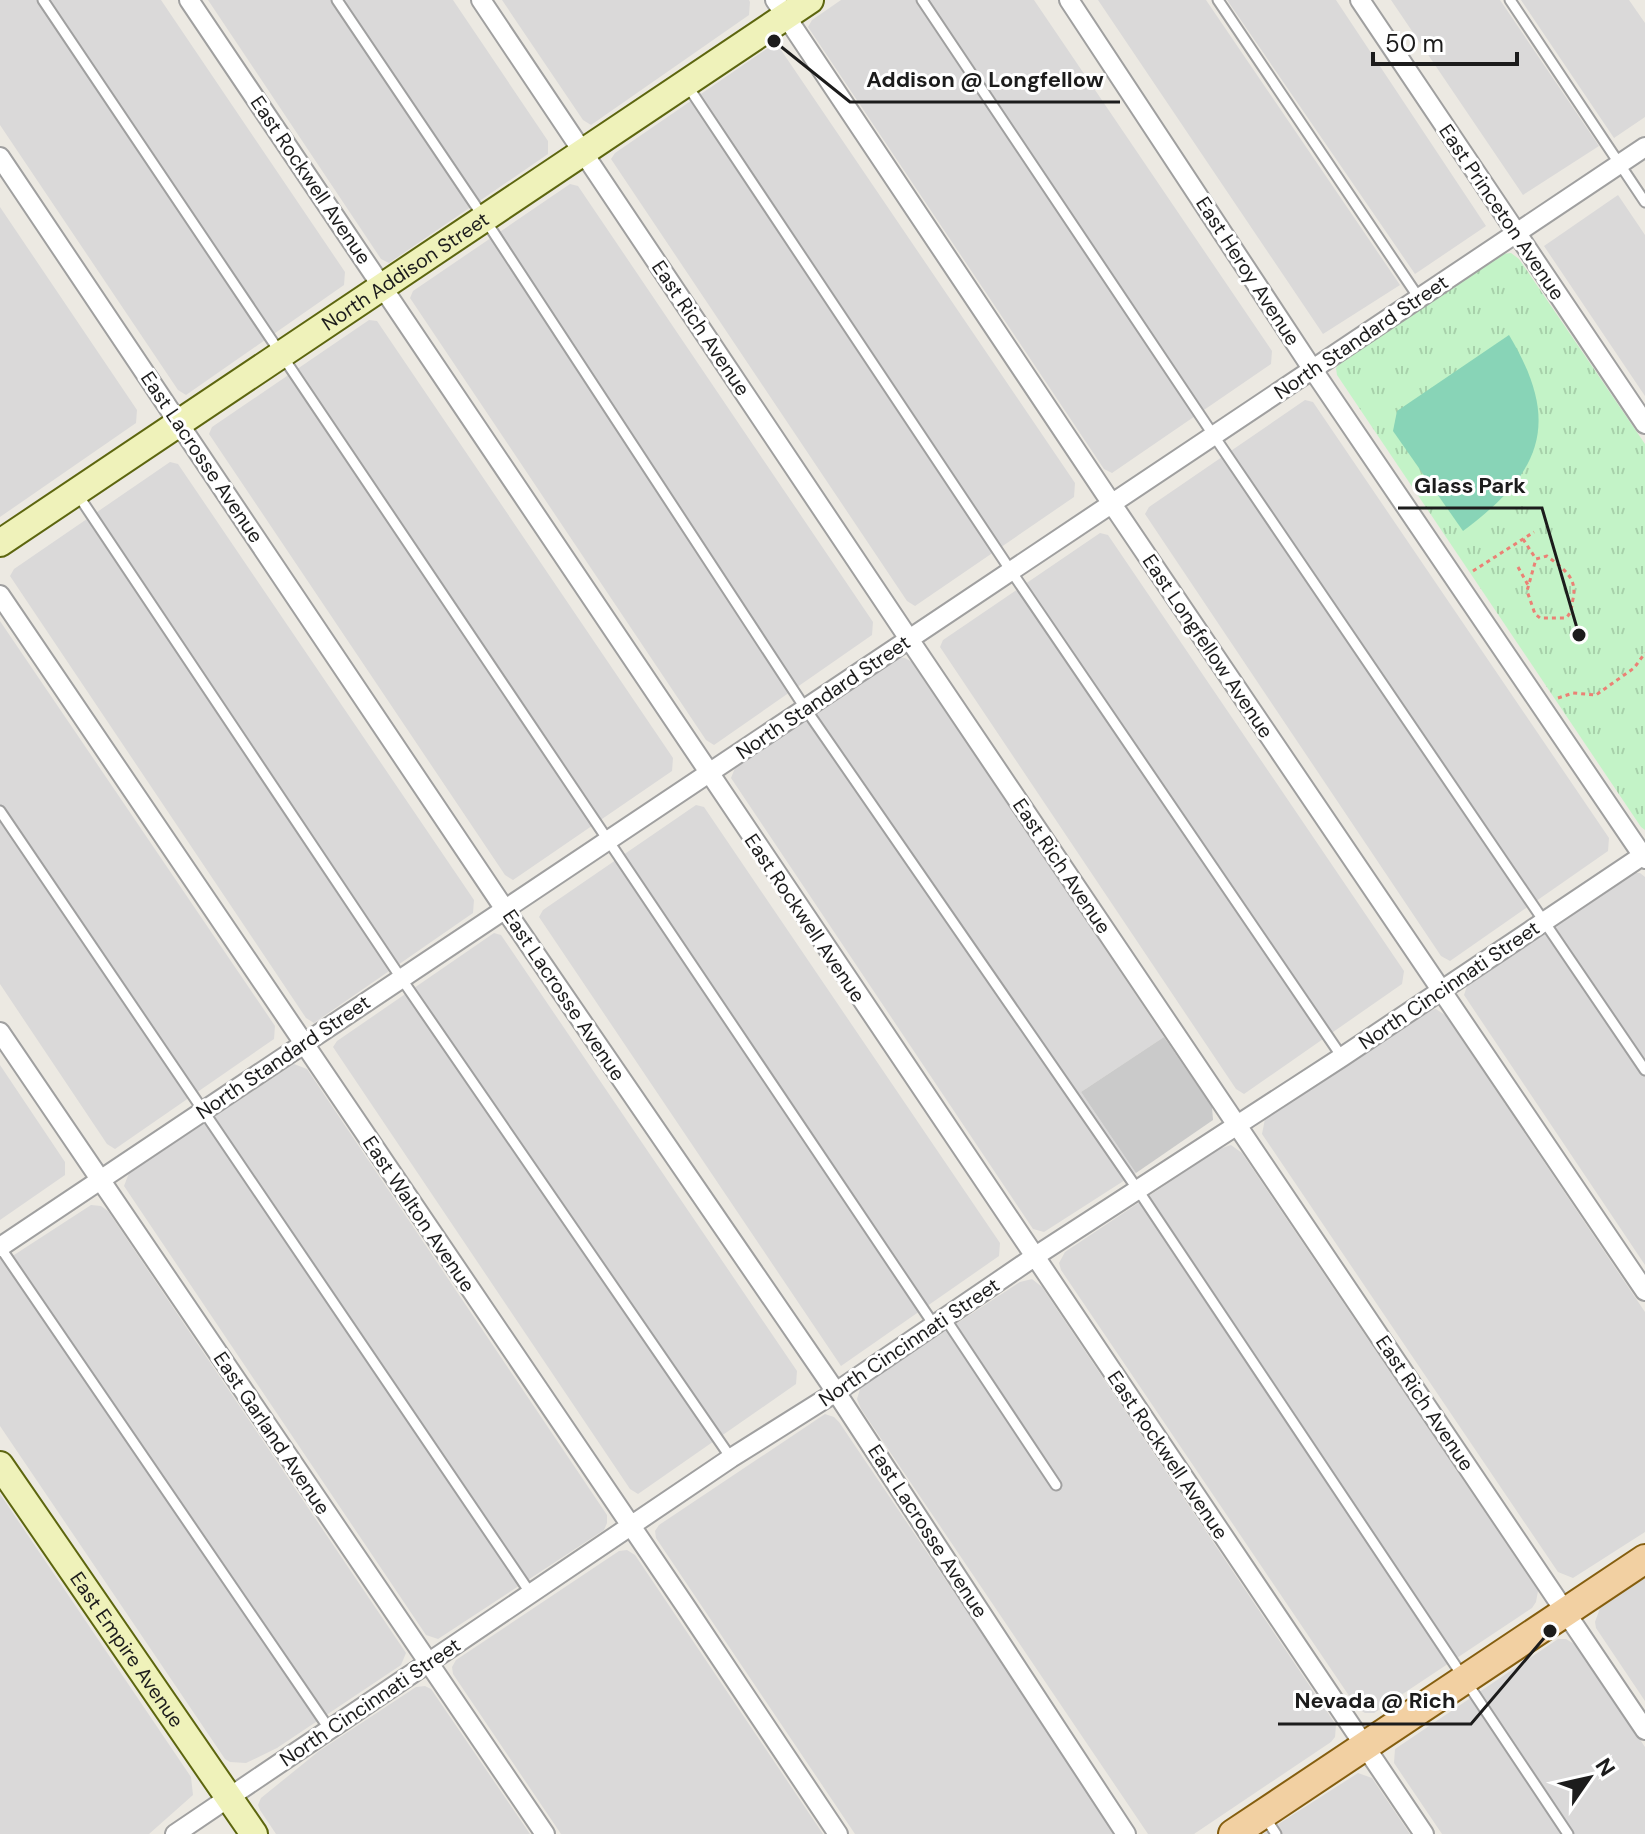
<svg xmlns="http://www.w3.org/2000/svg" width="1645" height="1834" viewBox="0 0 1645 1834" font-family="'DM Sans',sans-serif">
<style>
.residential{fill:#dad9d9}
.religious{fill:#cacaca}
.park{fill:url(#park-tufts)}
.pitch{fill:#88d4b7}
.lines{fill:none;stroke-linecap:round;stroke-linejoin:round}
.lane-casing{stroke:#a0a0a0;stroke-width:13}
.street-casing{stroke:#a0a0a0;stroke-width:22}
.secondary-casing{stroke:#5d660f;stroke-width:30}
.primary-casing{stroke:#855e0f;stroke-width:32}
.path{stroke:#eb8175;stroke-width:3;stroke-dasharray:4 4;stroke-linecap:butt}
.lane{stroke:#fff;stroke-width:9}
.street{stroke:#fff;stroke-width:18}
.secondary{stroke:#eff2ba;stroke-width:26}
.primary{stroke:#f2d0a2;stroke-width:28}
.labels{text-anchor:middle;stroke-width:6;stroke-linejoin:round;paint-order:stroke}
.street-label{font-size:20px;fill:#1c1c1c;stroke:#fff}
.leader{fill:none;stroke:#1c1c1c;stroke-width:3}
.callout-dot{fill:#1c1c1c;stroke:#fff;stroke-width:3}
.callout-label{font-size:22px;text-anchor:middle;font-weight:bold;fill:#1c1c1c;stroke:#fff;stroke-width:6;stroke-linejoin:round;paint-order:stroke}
</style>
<defs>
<pattern id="park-tufts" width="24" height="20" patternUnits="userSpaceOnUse" patternTransform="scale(2)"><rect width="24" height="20" fill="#c3f3c7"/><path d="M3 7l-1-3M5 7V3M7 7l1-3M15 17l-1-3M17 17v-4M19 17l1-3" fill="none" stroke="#a7d0aa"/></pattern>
</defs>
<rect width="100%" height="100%" fill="#ece9e2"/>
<path class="residential" d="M 0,0 L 161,0 L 345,272 L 344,285 L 186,395 L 178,390 L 0,125 Z
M 208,0 L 453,0 L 548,141 L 548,154 L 389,263 L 381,259 Z
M 502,0 L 749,0 L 750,2 L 749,15 L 591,125 L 583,120 Z
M 841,0 L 1034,0 L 1272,351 L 1271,364 L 1112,473 L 1104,469 L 808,27 L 812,20 Z
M 1098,0 L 1206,0 L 1400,285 L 1323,334 Z
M 1227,0 L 1336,0 L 1486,226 L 1415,274 Z
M 1391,0 L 1500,0 L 1599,146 L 1523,195 Z
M 1521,0 L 1629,0 L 1645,23 L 1645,117 L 1614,138 Z
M 771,46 L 779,47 L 1075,483 L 1074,497 L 915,606 L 907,601 L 611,159 L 615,153 Z
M 570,184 L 578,186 L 873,622 L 872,635 L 714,745 L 706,740 L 410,298 L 413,291 Z
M 1618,195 L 1645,235 L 1645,396 L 1544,246 Z
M 0,207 L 137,410 L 136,423 L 0,517 Z
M 369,320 L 377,321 L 673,758 L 672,771 L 513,880 L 505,875 L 209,434 L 212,427 Z
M 1305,400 L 1313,402 L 1609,838 L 1608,851 L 1450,961 L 1441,956 L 1145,514 L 1149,507 Z
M 170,462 L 178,464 L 474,900 L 473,913 L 314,1023 L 306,1018 L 10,576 L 14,569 Z
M 1100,533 L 1108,535 L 1404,971 L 1402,984 L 1244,1094 L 1236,1089 L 940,647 L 943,640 Z
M 0,621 L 275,1026 L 274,1039 L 115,1149 L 107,1144 L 0,984 Z
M 898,657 L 905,658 L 912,662 L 1164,1037 L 1081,1092 L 1136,1173 L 1044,1232 L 1033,1229 L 731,778 L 735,768 Z
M 696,805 L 704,807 L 1000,1243 L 999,1256 L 841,1366 L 539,917 L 543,910 Z
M 1632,873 L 1640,873 L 1645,877 L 1645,1265 L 1464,995 L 1468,983 Z
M 494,933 L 501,935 L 797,1371 L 796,1384 L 638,1494 L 630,1489 L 333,1047 L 337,1041 Z
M 1436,1009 L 1445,1015 L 1645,1312 L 1645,1532 L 1573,1578 L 1558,1572 L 1262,1134 L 1265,1119 L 1426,1011 Z
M 294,1064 L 307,1069 L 607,1515 L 607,1523 L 604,1530 L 438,1639 L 426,1635 L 124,1186 L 129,1173 Z
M 0,1065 L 65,1162 L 65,1175 L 0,1220 Z
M 1231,1145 L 1242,1153 L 1538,1591 L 1536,1602 L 1532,1608 L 1374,1713 L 1365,1713 L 1358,1709 L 1061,1270 L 1059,1263 L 1065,1252 L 1219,1149 Z
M 91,1205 L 101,1206 L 108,1211 L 406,1653 L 401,1665 L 277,1748 L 246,1763 L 230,1762 L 225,1759 L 0,1426 L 0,1259 L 14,1255 Z
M 1032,1279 L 1042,1287 L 1336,1725 L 1335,1737 L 1331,1742 L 1194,1834 L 1148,1834 L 861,1409 L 857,1399 L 861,1386 L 1020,1282 Z
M 825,1414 L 834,1417 L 839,1422 L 1117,1834 L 855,1834 L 656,1538 L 655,1531 L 659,1525 Z
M 0,1494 L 191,1777 L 193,1795 L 149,1834 L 0,1834 Z
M 627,1550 L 635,1555 L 823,1834 L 561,1834 L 453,1674 L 452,1667 L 456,1660 L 619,1551 Z
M 1645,1578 L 1645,1701 L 1596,1628 L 1595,1622 L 1600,1608 Z
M 1558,1639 L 1566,1639 L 1576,1645 L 1645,1747 L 1645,1834 L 1442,1834 L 1394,1763 L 1395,1749 Z
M 425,1686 L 431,1689 L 530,1834 L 276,1834 L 260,1810 L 258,1805 L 261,1798 L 319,1751 L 416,1687 Z
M 1358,1773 L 1372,1778 L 1410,1834 L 1263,1834 Z"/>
<path class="religious" d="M 1164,1037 L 1212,1107 L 1213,1120 L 1136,1173 L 1081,1092 Z"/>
<path class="park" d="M 1511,253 L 1519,259 L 1645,444 L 1645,830 L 1641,827 L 1337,375 L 1336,368 L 1340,363 L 1502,254 Z"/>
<path class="pitch" d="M 1509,335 C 1562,423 1542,472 1463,531 L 1393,431 L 1397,411 Z"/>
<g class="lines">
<defs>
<path id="lane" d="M 43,0 L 934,1325
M 337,0 L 484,218 L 805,708 L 1138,1190 L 1568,1834
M 922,0 L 1214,436 L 1645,1070
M 1218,0 L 1419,298
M 1510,0 L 1645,202
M 687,85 L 1011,571 L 1342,1057
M 78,495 L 401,978 L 731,1458
M 0,811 L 531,1594
M 0,1247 L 330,1730
M 945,1318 L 1056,1485
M 1265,1817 L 1276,1834"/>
<path id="street" d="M 189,0 L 1424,1834
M 481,0 L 909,639 L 1645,1730
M 775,0 L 1112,504 L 1645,1291
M 1069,0 L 1313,370 L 1645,859
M 1360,0 L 1645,424
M 0,157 L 504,908 L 836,1392 L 1126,1834
M 0,595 C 279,1009 562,1419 838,1834
M 0,1032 L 545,1834
M 0,1247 L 1645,147
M 175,1834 L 731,1458 L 836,1392 L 1034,1257 L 1342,1057 L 1645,854"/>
<g id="secondary">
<path id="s1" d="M 0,543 L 810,0"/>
<path id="s2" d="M 0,1465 L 254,1834"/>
</g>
<path id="primary" d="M 1233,1834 L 1645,1559"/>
</defs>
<use href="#lane" class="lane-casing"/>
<use href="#street" class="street-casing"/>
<use href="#secondary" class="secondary-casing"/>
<use href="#primary" class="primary-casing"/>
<path class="path" d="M 1523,539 L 1536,559 L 1547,556 C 1562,568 1578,577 1573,599 C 1571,608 1572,612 1566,618 L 1540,618 L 1535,614 L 1527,591 L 1536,559
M 1518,567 L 1528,585
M 1473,571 L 1534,532
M 1558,698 L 1573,693 L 1596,695 L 1634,668 L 1645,653"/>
<use href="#lane" class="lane"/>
<use href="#street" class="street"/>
<use href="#secondary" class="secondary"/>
<use href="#primary" class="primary"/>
</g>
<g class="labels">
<g class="street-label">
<text transform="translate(311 180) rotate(56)" y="7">East Rockwell Avenue</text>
<text transform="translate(1502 212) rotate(56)" y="7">East Princeton Avenue</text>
<text transform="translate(1248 271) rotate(57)" y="7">East Heroy Avenue</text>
<text dy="7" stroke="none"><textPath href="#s1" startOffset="488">North Addison Street</textPath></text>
<text transform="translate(701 328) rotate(56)" y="7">East Rich Avenue</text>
<text transform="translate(1361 337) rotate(-34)" y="7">North Standard Street</text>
<text transform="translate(202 457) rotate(56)" y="7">East Lacrosse Avenue</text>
<text transform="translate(1208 646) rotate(56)" y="7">East Longfellow Avenue</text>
<text transform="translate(823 697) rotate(-34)" y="7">North Standard Street</text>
<text transform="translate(1062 866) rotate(56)" y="7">East Rich Avenue</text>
<text transform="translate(805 918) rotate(56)" y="7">East Rockwell Avenue</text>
<text transform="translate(1449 985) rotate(-34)" y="7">North Cincinnati Street</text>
<text transform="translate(564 995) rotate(56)" y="7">East Lacrosse Avenue</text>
<text transform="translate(283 1057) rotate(-34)" y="7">North Standard Street</text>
<text transform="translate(419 1214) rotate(56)" y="7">East Walton Avenue</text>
<text transform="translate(909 1342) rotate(-34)" y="7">North Cincinnati Street</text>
<text transform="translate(1425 1403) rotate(56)" y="7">East Rich Avenue</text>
<text transform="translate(272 1433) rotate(56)" y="7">East Garland Avenue</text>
<text transform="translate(1168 1455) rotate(56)" y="7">East Rockwell Avenue</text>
<text transform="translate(928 1531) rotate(57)" y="7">East Lacrosse Avenue</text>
<text dy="7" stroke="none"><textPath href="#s2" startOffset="224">East Empire Avenue</textPath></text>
<text transform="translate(370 1702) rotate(-34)" y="7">North Cincinnati Street</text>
</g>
</g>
<path class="leader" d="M774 41L850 102H1120M1579 635L1542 508H1398M1550 1631L1471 1724H1278"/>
<g class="callout-dot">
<circle cx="774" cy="41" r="8"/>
<circle cx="1579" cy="635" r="8"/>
<circle cx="1550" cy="1631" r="8"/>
</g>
<g class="callout-label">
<text x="985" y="87">Addison @ Longfellow</text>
<text x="1470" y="493">Glass Park</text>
<text x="1375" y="1708">Nevada @ Rich</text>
</g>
<g transform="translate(1589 1778) rotate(56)" stroke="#ffffff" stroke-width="6" paint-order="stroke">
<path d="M0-6L14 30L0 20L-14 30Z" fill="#1c1c1c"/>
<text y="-12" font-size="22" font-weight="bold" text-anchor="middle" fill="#1c1c1c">N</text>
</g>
<path d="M1373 52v12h144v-12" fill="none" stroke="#1c1c1c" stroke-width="4"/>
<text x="1385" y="52" font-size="24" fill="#1c1c1c" stroke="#ffffff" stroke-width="6" paint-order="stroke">50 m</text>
</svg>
